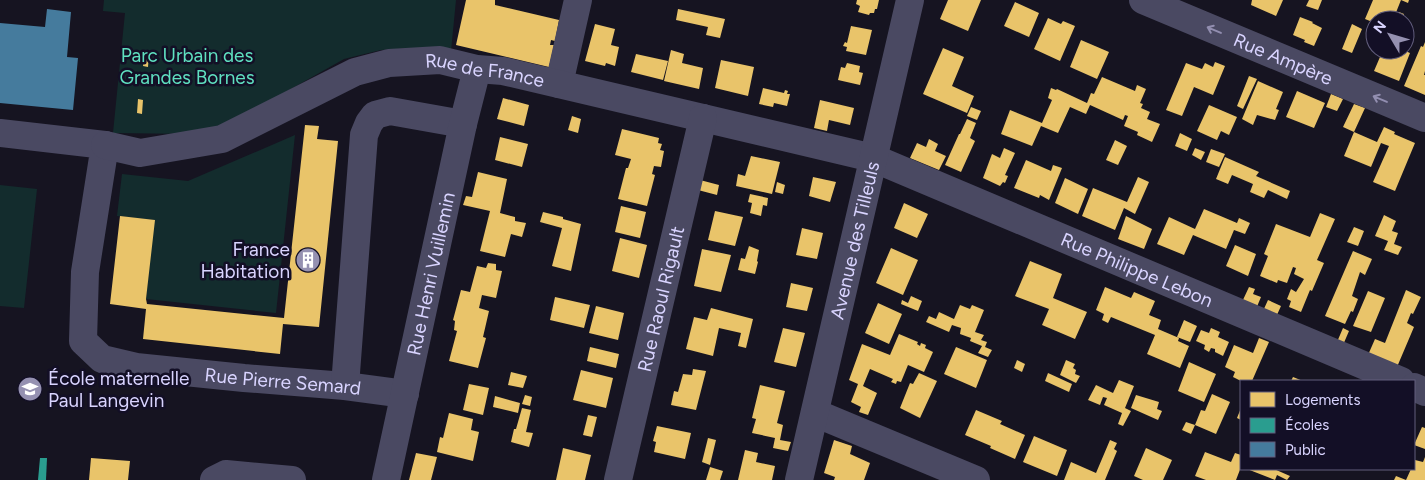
<svg xmlns="http://www.w3.org/2000/svg" width="1425" height="480" viewBox="0 0 1425 480" font-family="Figtree,sans-serif">
<style>
.green{fill:#132c2d}
.homes{fill:#e9c46a}
.schools{fill:#2a9d8f}
.public{fill:#457b9d}
.lines{fill:none;stroke-linecap:round;stroke-linejoin:round}
.minor{stroke:#4a4962;stroke-width:28}
.oneway{stroke:#928eb0}
.labels{text-anchor:middle;stroke-width:5;stroke-linejoin:round;paint-order:stroke}
.park-label{font-size:19px;fill:#5fe0c0;stroke:#130f26}
.street-label{font-size:19px;fill:#d9d4ff;stroke:#130f26}
.poi-label{font-size:19px;fill:#d9d4ff;stroke:#130f26;text-anchor:end}
</style>
<rect width="100%" height="100%" fill="#161421"/>
<path class="green" d="M 104,0 L 456,0 L 451,51 L 413,48 L 381,50 L 344,59 L 248,113 L 227,124 L 193,134 L 113,133 L 125,13 L 103,11 Z
M 295,135 L 276,313 L 146,299 L 154,220 L 117,216 L 122,174 L 188,181 Z
M 0,185 L 37,189 L 24,308 L 0,306 Z"/>
<path class="homes" d="M 466,0 L 495,0 L 495,5 L 559,20 L 555,41 L 551,40 L 550,45 L 554,45 L 549,67 L 456,45 Z
M 857,0 L 879,0 L 877,9 L 875,9 L 874,13 L 870,13 L 869,15 L 858,12 L 860,6 L 856,4 Z
M 948,0 L 981,0 L 968,31 L 940,19 Z
M 1252,0 L 1283,0 L 1276,16 L 1251,5 Z
M 1309,0 L 1322,0 L 1318,10 L 1306,6 Z
M 1373,0 L 1409,0 L 1408,3 L 1401,0 L 1393,20 L 1375,20 L 1375,23 L 1365,19 Z
M 1015,2 L 1039,13 L 1029,37 L 1004,26 Z
M 678,9 L 725,19 L 720,38 L 706,35 L 708,27 L 676,20 Z
M 1399,12 L 1404,14 L 1401,20 L 1395,19 Z
M 1300,17 L 1313,22 L 1312,23 L 1322,28 L 1314,46 L 1304,42 L 1305,40 L 1293,35 Z
M 1048,18 L 1061,24 L 1063,21 L 1075,26 L 1060,61 L 1034,49 Z
M 595,24 L 615,29 L 611,45 L 619,47 L 615,66 L 606,63 L 605,66 L 585,61 Z
M 1352,24 L 1362,29 L 1352,53 L 1342,49 Z
M 851,26 L 872,30 L 866,55 L 846,51 L 847,47 L 843,46 L 845,42 L 847,43 Z
M 1081,40 L 1109,52 L 1097,79 L 1070,67 Z
M 1425,42 L 1425,71 L 1424,75 L 1425,75 L 1425,95 L 1404,86 L 1421,46 L 1423,47 Z
M 943,48 L 964,57 L 952,86 L 974,96 L 967,113 L 923,94 Z
M 671,50 L 684,54 L 682,63 L 703,68 L 699,89 L 664,81 Z
M 1383,50 L 1403,50 L 1410,53 L 1399,81 L 1374,71 Z
M 144,52 L 149,53 L 148,67 L 143,66 Z
M 636,54 L 668,61 L 663,80 L 631,72 Z
M 721,60 L 754,67 L 748,96 L 715,88 Z
M 1215,62 L 1225,66 L 1213,95 L 1194,87 L 1182,116 L 1166,110 L 1186,63 L 1202,69 L 1205,63 L 1213,67 Z
M 847,63 L 860,66 L 859,72 L 863,73 L 860,85 L 838,80 L 841,67 L 845,68 Z
M 1249,76 L 1257,79 L 1243,109 L 1237,106 Z
M 1102,77 L 1135,91 L 1137,85 L 1146,89 L 1140,103 L 1143,104 L 1141,108 L 1150,112 L 1147,119 L 1160,124 L 1152,142 L 1137,135 L 1138,132 L 1124,126 L 1128,116 L 1125,115 L 1123,120 L 1090,105 L 1086,114 L 1070,107 L 1058,133 L 1041,126 L 1032,146 L 1001,134 L 1010,110 L 1042,123 L 1052,100 L 1048,98 L 1051,88 L 1056,90 L 1057,89 L 1087,103 L 1091,93 L 1094,94 Z
M 1258,81 L 1283,92 L 1276,109 L 1279,110 L 1275,120 L 1257,115 L 1253,125 L 1242,119 Z
M 763,88 L 784,93 L 785,90 L 788,91 L 787,94 L 790,94 L 787,106 L 774,103 L 773,107 L 759,104 Z
M 1297,91 L 1325,103 L 1314,128 L 1286,117 Z
M 1331,94 L 1343,99 L 1337,111 L 1326,107 Z
M 503,98 L 529,105 L 524,126 L 497,119 Z
M 138,99 L 143,100 L 142,114 L 137,113 Z
M 820,100 L 854,108 L 850,125 L 829,120 L 827,131 L 814,128 Z
M 1354,104 L 1365,108 L 1354,132 L 1377,142 L 1384,127 L 1395,132 L 1394,134 L 1415,143 L 1395,191 L 1373,182 L 1389,146 L 1381,143 L 1371,167 L 1344,156 L 1354,132 L 1343,127 Z
M 1209,105 L 1237,117 L 1229,135 L 1221,131 L 1217,140 L 1197,131 Z
M 971,107 L 981,111 L 977,120 L 967,116 Z
M 572,116 L 581,119 L 578,133 L 568,130 Z
M 967,119 L 976,123 L 970,138 L 975,141 L 961,172 L 945,165 L 959,134 L 960,134 Z
M 305,125 L 319,126 L 317,139 L 338,141 L 319,327 L 283,324 L 280,354 L 143,339 L 146,309 L 110,304 L 120,216 L 155,220 L 146,299 L 147,304 L 284,318 Z
M 622,129 L 659,138 L 658,143 L 662,144 L 660,150 L 664,151 L 661,167 L 654,166 L 652,174 L 655,175 L 647,206 L 618,199 L 626,168 L 628,168 L 631,159 L 615,155 Z
M 1180,133 L 1192,139 L 1187,151 L 1175,146 Z
M 500,137 L 528,144 L 522,167 L 495,160 Z
M 929,139 L 938,144 L 935,151 L 946,156 L 939,170 L 910,158 L 917,143 L 926,147 Z
M 1115,140 L 1127,146 L 1118,165 L 1106,160 Z
M 1004,148 L 1015,153 L 1005,175 L 1008,176 L 1005,183 L 1003,182 L 1000,186 L 983,178 L 992,154 L 1000,158 Z
M 1195,148 L 1205,152 L 1201,160 L 1192,155 Z
M 1211,149 L 1225,154 L 1219,167 L 1206,162 Z
M 751,156 L 780,162 L 772,194 L 736,186 L 738,174 L 745,176 Z
M 1225,157 L 1259,172 L 1256,176 L 1290,191 L 1287,199 L 1268,190 L 1264,198 L 1250,192 L 1253,184 L 1232,175 L 1228,184 L 1216,179 Z
M 1026,160 L 1051,171 L 1053,165 L 1062,168 L 1049,200 L 1040,195 L 1039,198 L 1014,188 Z
M 478,172 L 507,179 L 500,213 L 515,217 L 515,221 L 526,223 L 522,237 L 511,234 L 505,257 L 480,251 L 490,211 L 463,205 L 466,196 L 472,197 Z
M 813,177 L 836,182 L 830,202 L 809,196 Z
M 1138,177 L 1149,182 L 1135,214 L 1124,208 L 1115,230 L 1082,216 L 1093,188 L 1127,202 Z
M 1065,178 L 1088,189 L 1078,214 L 1055,203 Z
M 700,180 L 719,185 L 717,195 L 698,190 Z
M 777,182 L 785,185 L 783,194 L 775,192 Z
M 750,194 L 768,198 L 767,206 L 763,205 L 761,216 L 750,213 L 752,203 L 748,202 Z
M 904,203 L 928,214 L 917,238 L 894,228 Z
M 621,206 L 646,212 L 640,238 L 615,232 Z
M 1204,209 L 1237,223 L 1239,218 L 1250,223 L 1245,234 L 1234,230 L 1226,249 L 1193,235 L 1184,255 L 1157,244 L 1169,217 L 1195,229 Z
M 715,211 L 743,217 L 735,246 L 708,240 Z
M 543,212 L 563,217 L 563,219 L 581,224 L 571,271 L 552,266 L 562,228 L 540,222 Z
M 1320,213 L 1335,219 L 1317,260 L 1324,263 L 1312,291 L 1310,290 L 1301,312 L 1289,307 L 1291,301 L 1287,299 L 1291,289 L 1296,292 L 1304,279 L 1294,274 L 1296,268 L 1293,267 L 1287,283 L 1278,280 L 1277,283 L 1260,276 L 1268,256 L 1264,254 L 1276,224 L 1310,237 Z
M 1384,215 L 1396,221 L 1392,231 L 1398,233 L 1394,244 L 1402,247 L 1398,255 L 1384,250 L 1388,241 L 1375,236 Z
M 1126,216 L 1152,229 L 1144,249 L 1118,239 Z
M 1354,227 L 1364,231 L 1358,246 L 1347,242 Z
M 802,228 L 823,233 L 817,259 L 796,255 Z
M 620,238 L 647,245 L 639,278 L 612,271 Z
M 1235,245 L 1256,254 L 1248,276 L 1226,266 Z
M 749,246 L 759,250 L 757,261 L 758,262 L 755,274 L 738,270 L 741,258 L 745,259 Z
M 891,248 L 918,260 L 903,295 L 876,283 Z
M 702,249 L 731,255 L 721,292 L 694,286 Z
M 1353,251 L 1372,259 L 1365,275 L 1360,272 L 1352,296 L 1358,299 L 1353,312 L 1351,311 L 1345,324 L 1325,316 Z
M 1030,261 L 1062,274 L 1053,298 L 1087,312 L 1075,339 L 1042,325 L 1049,309 L 1015,296 Z
M 488,263 L 496,264 L 496,270 L 502,271 L 496,298 L 482,295 L 479,308 L 489,311 L 483,337 L 486,338 L 478,368 L 449,361 L 457,331 L 454,330 L 455,321 L 453,320 L 461,290 L 470,292 L 477,266 L 486,268 Z
M 791,283 L 813,288 L 807,311 L 786,307 Z
M 1105,287 L 1131,298 L 1134,292 L 1155,301 L 1149,315 L 1161,320 L 1158,329 L 1179,338 L 1178,341 L 1189,346 L 1180,368 L 1147,354 L 1155,335 L 1111,317 L 1108,323 L 1102,320 L 1104,314 L 1096,310 Z
M 1249,287 L 1255,289 L 1253,294 L 1261,297 L 1256,309 L 1242,302 Z
M 1406,290 L 1421,297 L 1413,314 L 1411,313 L 1407,323 L 1414,327 L 1397,367 L 1368,355 L 1375,339 L 1385,343 Z
M 1368,291 L 1385,298 L 1371,332 L 1353,326 Z
M 911,296 L 922,301 L 918,311 L 901,304 L 902,300 L 908,303 Z
M 555,297 L 590,305 L 584,328 L 550,320 Z
M 1268,300 L 1281,306 L 1276,317 L 1263,311 Z
M 878,303 L 902,314 L 889,344 L 865,333 Z
M 960,305 L 970,309 L 972,305 L 984,310 L 975,332 L 984,335 L 981,340 L 987,342 L 985,347 L 992,350 L 988,357 L 978,353 L 982,346 L 970,341 L 971,338 L 960,334 L 961,328 L 952,325 L 949,332 L 926,322 L 929,316 L 936,319 L 939,312 L 954,319 Z
M 596,306 L 624,313 L 618,340 L 589,333 Z
M 711,308 L 753,319 L 746,348 L 738,346 L 741,333 L 719,328 L 713,356 L 686,349 L 694,317 L 707,320 Z
M 1184,320 L 1197,326 L 1190,342 L 1177,337 Z
M 783,328 L 805,333 L 796,367 L 774,362 Z
M 1211,328 L 1220,332 L 1218,337 L 1229,342 L 1223,356 L 1215,352 L 1215,349 L 1211,348 L 1209,352 L 1204,349 L 1205,345 L 1196,341 L 1201,330 L 1209,333 Z
M 1343,328 L 1349,331 L 1343,345 L 1337,342 Z
M 899,334 L 918,342 L 917,344 L 920,346 L 921,343 L 926,345 L 925,348 L 933,352 L 924,372 L 908,365 L 901,382 L 897,381 L 896,384 L 891,382 L 893,379 L 870,369 L 863,386 L 877,393 L 868,415 L 859,412 L 861,407 L 851,402 L 858,384 L 849,380 L 862,344 L 890,355 Z
M 1259,338 L 1269,342 L 1252,381 L 1241,381 L 1233,377 L 1235,372 L 1225,367 L 1234,345 L 1253,353 Z
M 590,347 L 619,354 L 616,368 L 587,361 Z
M 956,347 L 987,360 L 976,388 L 944,374 Z
M 1017,360 L 1025,364 L 1022,372 L 1014,368 Z
M 1066,360 L 1075,364 L 1073,368 L 1076,370 L 1075,374 L 1080,376 L 1076,383 L 1060,375 Z
M 1189,362 L 1216,374 L 1204,402 L 1178,391 Z
M 693,369 L 706,371 L 696,410 L 671,405 L 674,391 L 678,392 L 683,374 L 692,375 Z
M 581,370 L 613,378 L 606,408 L 573,400 Z
M 511,372 L 527,376 L 523,388 L 508,385 Z
M 919,373 L 937,381 L 920,418 L 900,408 L 910,383 L 913,384 Z
M 1048,373 L 1072,384 L 1069,392 L 1045,381 Z
M 1293,377 L 1303,381 L 1291,381 Z
M 1119,380 L 1134,386 L 1125,408 L 1131,411 L 1123,426 L 1118,424 L 1122,413 L 1104,405 L 1107,398 L 1103,397 L 1100,405 L 1088,400 L 1096,385 L 1113,393 Z
M 469,384 L 489,388 L 483,415 L 463,410 Z
M 760,385 L 785,391 L 777,423 L 783,425 L 780,440 L 791,442 L 788,451 L 773,448 L 775,438 L 752,433 L 756,419 L 752,418 Z
M 1212,394 L 1230,402 L 1216,434 L 1195,425 L 1201,410 L 1205,411 Z
M 525,395 L 532,397 L 530,406 L 522,404 Z
M 1136,395 L 1159,402 L 1157,409 L 1162,411 L 1158,420 L 1131,408 Z
M 495,396 L 520,403 L 518,413 L 493,407 Z
M 522,408 L 531,410 L 526,432 L 533,433 L 529,447 L 511,442 L 514,429 L 516,429 Z
M 1241,408 L 1241,420 L 1237,418 Z
M 976,410 L 1002,421 L 1000,424 L 1025,435 L 1015,459 L 990,448 L 991,446 L 965,435 Z
M 449,413 L 473,419 L 471,430 L 479,432 L 473,461 L 437,452 L 440,437 L 443,438 Z
M 588,415 L 597,417 L 592,437 L 583,435 Z
M 1186,422 L 1195,425 L 1191,434 L 1182,430 Z
M 657,426 L 691,433 L 685,459 L 654,452 L 656,442 L 653,441 Z
M 1422,427 L 1425,428 L 1425,449 L 1414,445 Z
M 1034,436 L 1067,450 L 1057,476 L 1023,462 Z
M 708,438 L 716,440 L 710,465 L 702,462 Z
M 834,440 L 852,446 L 850,454 L 870,463 L 864,480 L 834,480 L 835,477 L 824,473 Z
M 1110,440 L 1117,443 L 1114,449 L 1117,451 L 1105,480 L 1064,480 L 1071,462 L 1096,473 Z
M 563,448 L 591,455 L 585,480 L 556,480 Z
M 1146,448 L 1172,460 L 1163,480 L 1143,480 L 1134,476 Z
M 745,450 L 758,453 L 756,462 L 775,466 L 772,480 L 738,480 Z
M 1205,452 L 1231,462 L 1235,453 L 1241,455 L 1241,467 L 1236,480 L 1206,480 L 1195,476 Z
M 416,453 L 437,457 L 431,480 L 409,480 Z
M 1425,457 L 1425,480 L 1394,480 L 1396,476 L 1406,480 L 1411,469 L 1414,469 L 1415,460 L 1423,462 Z
M 91,458 L 130,461 L 128,480 L 89,480 Z
M 710,467 L 723,471 L 720,480 L 706,480 Z
M 1247,469 L 1274,469 L 1290,476 L 1287,480 L 1277,475 L 1275,480 Z"/>
<path class="schools" d="M 40,458 L 47,458 L 46,480 L 38,480 Z"/>
<path class="public" d="M 47,9 L 71,12 L 67,57 L 78,58 L 73,110 L 0,103 L 0,23 L 45,27 Z"/>
<g class="lines">
<g class="minor">
<path id="s1" d="M 1143,0 L 1425,118"/>
<path d="M 559,84 L 578,0"/>
<path id="s2" d="M 0,133 L 105,145 L 85,272 L 83,341 L 102,359 L 136,367 L 244,378 L 345,386 L 405,394"/>
<path id="s3" d="M 105,145 L 140,153 L 222,139 L 355,72 L 389,63 L 440,60 L 477,69 L 503,71 L 873,158 L 1401,381"/>
<path d="M 345,386 L 364,135 L 369,123 L 375,115 L 390,111 L 463,124"/>
<path d="M 1414,387 L 1425,392"/>
<path d="M 815,413 L 976,480"/>
<path d="M 214,480 L 226,474 L 292,480"/>
<path id="s4" d="M 386,480 L 463,124 L 477,69"/>
<path id="s5" d="M 618,480 L 703,118"/>
<path id="s6" d="M 799,480 L 910,0"/>
</g>
</g>
<defs><path id="oneway-shaft" d="M-6 0H5M1.5-3L5.5 0L1.5 3" fill="none" stroke-width="1.6" stroke-linecap="round" stroke-linejoin="round" transform="scale(1.25)"/></defs>
<g class="oneway">
<use href="#oneway-shaft" transform="translate(1214 30) rotate(-157)"/>
<use href="#oneway-shaft" transform="translate(1380 99) rotate(-157)"/>
</g>
<defs>
<symbol id="building-disc" viewBox="-11 -11 22 22"><circle r="9.5" fill="#9591b1" stroke="#130f26"/><path d="M-4-6H4V6H1V3H-1V6H-4ZM-2.5-4.3h1.7v1.8h-1.7ZM.8-4.3h1.7v1.8H.8ZM-2.5-1h1.7V.8h-1.7ZM.8-1h1.7V.8H.8Z" fill="#fff"/></symbol>
<symbol id="school-disc" viewBox="-11 -11 22 22"><circle r="9.5" fill="#9591b1" stroke="#130f26"/><path d="M0-5L7-2L0 1L-7-2ZM-4 1L0 2.5L4 1V4Q0 6-4 4Z" fill="#fff"/></symbol>
</defs>
<g fill-rule="evenodd">
<use href="#building-disc" x="294" y="246" width="28" height="28"/>
<use href="#school-disc" x="16" y="375" width="28" height="28"/>
</g>
<g class="labels">
<g class="park-label">
<text x="187" y="62">Parc Urbain des<tspan x="187" dy="22">Grandes Bornes</tspan></text>
</g>
<g class="street-label">
<text dy="7" stroke="none"><textPath href="#s1" startOffset="152">Rue Ampère</textPath></text>
<text dy="7" stroke="none"><textPath href="#s3" startOffset="400">Rue de France</textPath></text>
<text dy="7" stroke="none"><textPath href="#s6" startOffset="246">Avenue des Tilleuls</textPath></text>
<text dy="7" stroke="none"><textPath href="#s3" startOffset="1085">Rue Philippe Lebon</textPath></text>
<text dy="7" stroke="none"><textPath href="#s4" startOffset="211">Rue Henri Vuillemin</textPath></text>
<text dy="7" stroke="none"><textPath href="#s5" startOffset="186">Rue Raoul Rigault</textPath></text>
<text dy="7" stroke="none"><textPath href="#s2" startOffset="512">Rue Pierre Semard</textPath></text>
</g>
<g class="poi-label">
<text x="290" y="256">France<tspan x="290" dy="22">Habitation</tspan></text>
<text x="48" y="385" text-anchor="start">École maternelle<tspan x="48" dy="22">Paul Langevin</tspan></text>
</g>
</g>
<rect x="1240" y="380" width="175" height="90" fill="#130f26" stroke="#625e7d"/>
<rect x="1250" y="392" width="25" height="15" fill="#e9c46a" stroke="#625e7d"/>
<text x="1285" y="405" font-size="15" fill="#d9d4ff">Logements</text>
<rect x="1250" y="418" width="25" height="15" fill="#2a9d8f" stroke="#625e7d"/>
<text x="1285" y="430" font-size="15" fill="#d9d4ff">Écoles</text>
<rect x="1250" y="442" width="25" height="15" fill="#457b9d" stroke="#625e7d"/>
<text x="1285" y="455" font-size="15" fill="#d9d4ff">Public</text>
<g transform="translate(1390 35) rotate(308)"><circle r="24" fill="#130f26" stroke="#625e7d"/>
<path d="M0-4L9 19L0 12L-9 19Z" fill="#9591b1"/>
<text y="-8" font-size="14" font-weight="bold" text-anchor="middle" fill="#d9d4ff">N</text>
</g>
</svg>
